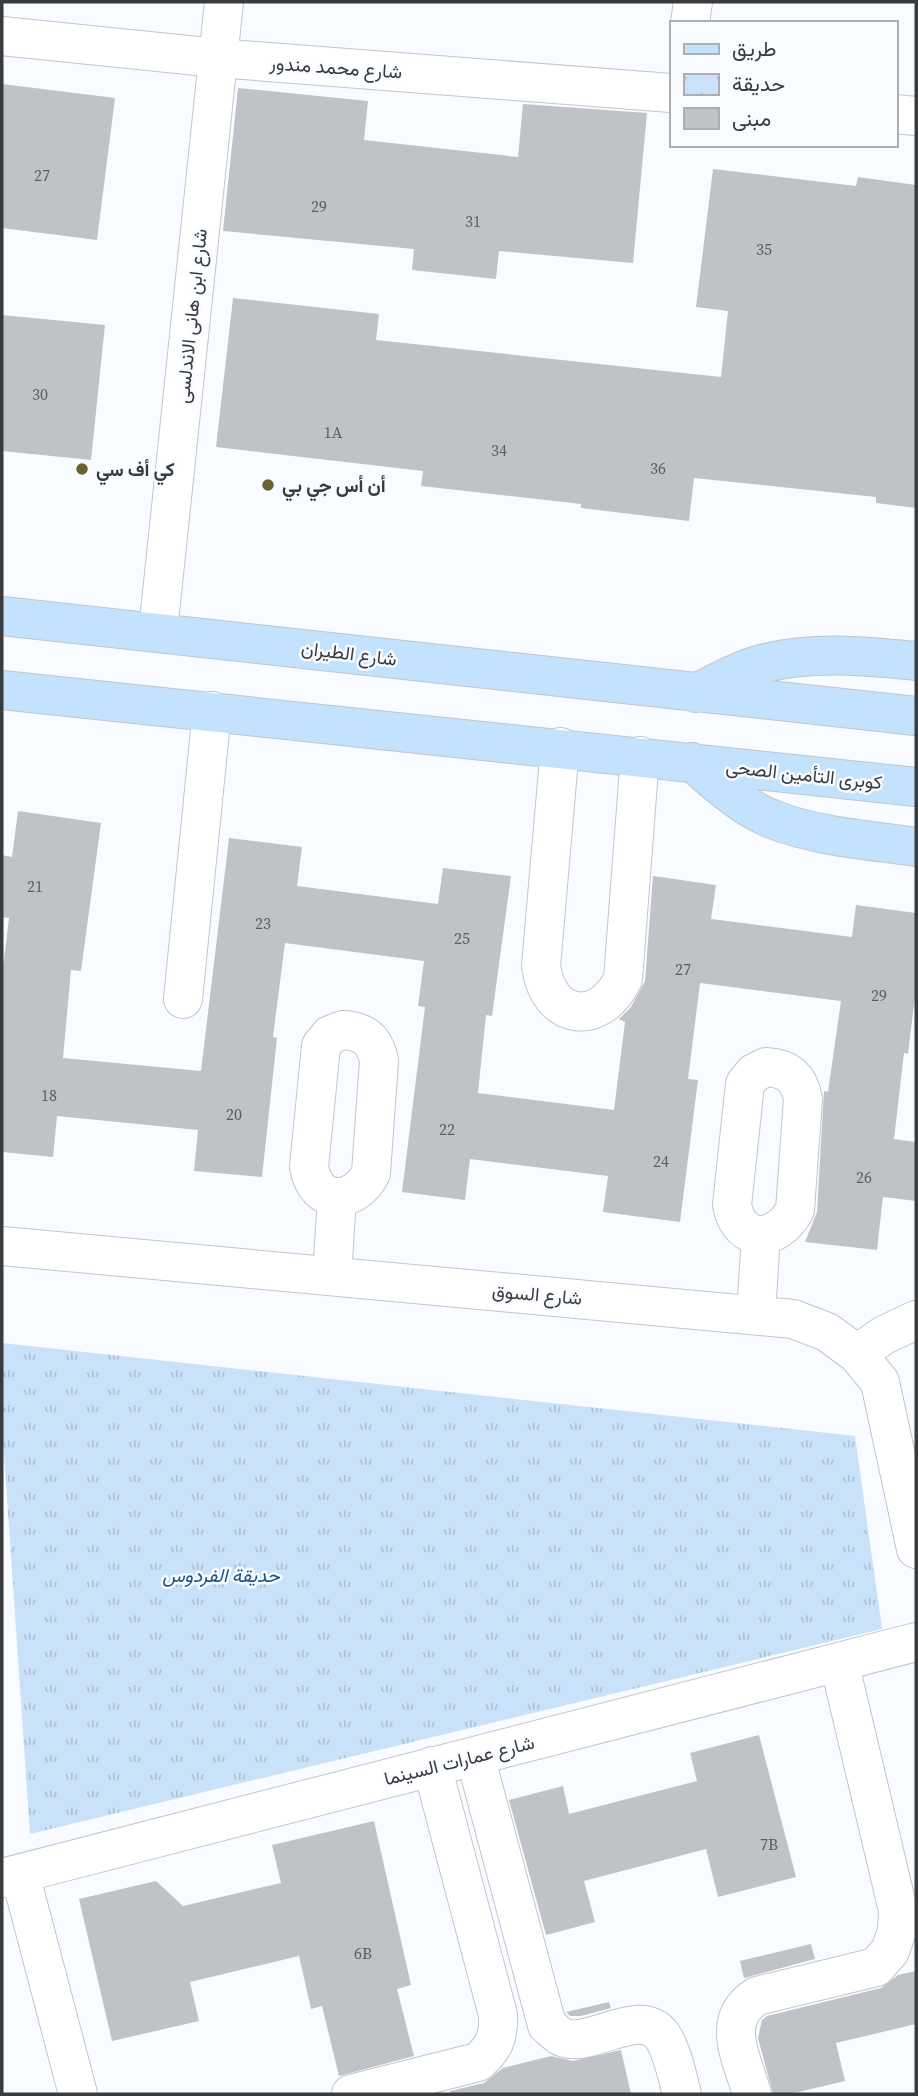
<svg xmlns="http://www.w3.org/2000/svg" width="918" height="2096" viewBox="0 0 918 2096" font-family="'Source Serif 4',Vazirmatn,serif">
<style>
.park{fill:url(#park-tufts)}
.building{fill:#bfc3c8}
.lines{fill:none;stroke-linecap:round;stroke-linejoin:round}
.minor-casing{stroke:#c2c6ca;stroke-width:40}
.secondary-casing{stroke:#c2c6ca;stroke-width:40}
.minor{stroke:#fff;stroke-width:38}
.secondary{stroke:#c3e2fe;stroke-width:38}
.poi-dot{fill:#6b632f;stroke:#f8fbff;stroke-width:2.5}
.labels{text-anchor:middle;stroke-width:5;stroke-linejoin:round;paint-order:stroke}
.number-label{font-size:16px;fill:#5a5d60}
.street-label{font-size:19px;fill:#393b3d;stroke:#f8fbff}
.poi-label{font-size:19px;font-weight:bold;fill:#393b3d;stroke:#f8fbff;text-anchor:start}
.park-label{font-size:19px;font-style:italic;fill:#17558d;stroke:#f8fbff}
</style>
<defs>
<pattern id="park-tufts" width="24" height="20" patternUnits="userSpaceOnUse" patternTransform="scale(1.75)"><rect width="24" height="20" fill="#cae1fa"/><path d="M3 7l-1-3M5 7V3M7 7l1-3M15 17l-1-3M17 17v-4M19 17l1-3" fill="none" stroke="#aec2d7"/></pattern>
</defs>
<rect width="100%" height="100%" fill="#f8fbff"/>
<path class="park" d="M 2,1343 L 855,1436 L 882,1629 L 30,1834 L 2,1425 Z"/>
<path class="building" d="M 2,84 L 115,98 L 97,240 L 2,228 Z
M 238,88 L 368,101 L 364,140 L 518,157 L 523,104 L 647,113 L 633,263 L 499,251 L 496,279 L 412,270 L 414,249 L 223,231 Z
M 713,169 L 856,186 L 858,177 L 916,185 L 916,508 L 876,503 L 876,497 L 694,478 L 689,521 L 581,508 L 581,504 L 421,486 L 423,471 L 216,447 L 233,298 L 379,314 L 376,340 L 721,377 L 728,311 L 696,307 Z
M 2,315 L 105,325 L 91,460 L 2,451 Z
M 18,811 L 101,823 L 81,971 L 71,970 L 63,1058 L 201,1071 L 229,838 L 302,847 L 297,886 L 438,904 L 443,868 L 511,876 L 492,1016 L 486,1015 L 478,1093 L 614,1110 L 625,1022 L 619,1019 L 631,1007 L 645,981 L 653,876 L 716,885 L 711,919 L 852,937 L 856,905 L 916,913 L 916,988 L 908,1054 L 904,1053 L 894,1139 L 916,1142 L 916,1201 L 883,1197 L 877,1250 L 805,1242 L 817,1212 L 824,1091 L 828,1092 L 841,1001 L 700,983 L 688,1079 L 698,1080 L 680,1222 L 603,1212 L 608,1176 L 470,1159 L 465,1200 L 402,1192 L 425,1007 L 418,1006 L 424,961 L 285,943 L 273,1037 L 277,1038 L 262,1177 L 194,1171 L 198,1130 L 57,1116 L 53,1157 L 2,1152 L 2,976 L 9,918 L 2,917 L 2,855 L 12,857 Z
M 759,1735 L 796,1877 L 718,1897 L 706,1849 L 584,1881 L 595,1922 L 546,1935 L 509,1800 L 563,1786 L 569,1814 L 697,1781 L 690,1753 Z
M 374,1821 L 411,1985 L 397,1989 L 414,2056 L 339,2076 L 322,2006 L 311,2009 L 299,1956 L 190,1982 L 199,2021 L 112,2041 L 79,1899 L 156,1881 L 183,1906 L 281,1883 L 272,1845 Z
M 811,1944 L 815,1959 L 744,1978 L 740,1961 Z
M 916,1971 L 916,2024 L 836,2043 L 845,2081 L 790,2094 L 773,2094 L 758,2038 L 762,2020 L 767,2016 L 881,1988 L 898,1975 Z
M 609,2002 L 611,2008 L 581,2016 L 570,2016 L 566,2012 Z
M 621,2050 L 631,2094 L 451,2094 L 450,2091 L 484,2083 L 503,2068 L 551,2056 L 573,2061 Z"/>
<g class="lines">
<defs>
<path id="minor" d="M 690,23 L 693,2
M 2,36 L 217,58 L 671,93
M 895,114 L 916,116
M 158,631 L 224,2
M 560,747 L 541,966 C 548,1020 599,1028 623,979 L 640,756
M 183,999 L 212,711
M 343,1030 C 364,1031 375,1040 379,1061 L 371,1173 C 354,1206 316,1206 309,1167 L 321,1046 L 330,1035 Z
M 766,1067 C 788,1068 799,1078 803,1099 L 795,1210 C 777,1243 740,1245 732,1205 L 745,1084 L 754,1073 Z
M 2,1246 L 793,1319 L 827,1332 L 857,1354 L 880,1382 L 916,1549
M 332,1276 L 337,1198
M 756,1314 L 761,1235
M 857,1354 L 884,1335 L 916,1320
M 475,1756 L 547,2025 C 551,2028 555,2033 560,2036 C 588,2052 640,2003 663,2037 C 673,2053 677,2076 682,2094
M 20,1874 L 78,2094
M 2,1878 L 916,1642
M 351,2094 L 478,2062 C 494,2048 499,2037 498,2015 L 432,1766
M 752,2094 C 742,2058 719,2020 757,1996 L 876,1967 L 890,1951 L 897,1931 L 898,1910 L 839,1662"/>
<path id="secondary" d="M 2,616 L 916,716
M 2,690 L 916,787
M 696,693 C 715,684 735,672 755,666 C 807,650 864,656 916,661
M 692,762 C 717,783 742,807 772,819 C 817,837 869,840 916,847"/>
</defs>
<use href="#minor" class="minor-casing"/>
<use href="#secondary" class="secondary-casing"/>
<use href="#minor" class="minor"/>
<use href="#secondary" class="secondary"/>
</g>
<g class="poi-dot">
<circle cx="82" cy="469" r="7"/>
<circle cx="268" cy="485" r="7"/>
</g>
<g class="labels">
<g class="number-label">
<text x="42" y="181">27</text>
<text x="319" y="212">29</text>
<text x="473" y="227">31</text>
<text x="764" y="255">35</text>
<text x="40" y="400">30</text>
<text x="333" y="438">1A</text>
<text x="499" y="456">34</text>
<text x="658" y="474">36</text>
<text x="35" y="892">21</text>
<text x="263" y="929">23</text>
<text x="462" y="944">25</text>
<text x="683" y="975">27</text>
<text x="879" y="1001">29</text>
<text x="49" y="1101">18</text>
<text x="234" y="1120">20</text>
<text x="447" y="1135">22</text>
<text x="661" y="1167">24</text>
<text x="864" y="1183">26</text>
<text x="769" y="1850">7B</text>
<text x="363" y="1959">6B</text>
</g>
<g class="street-label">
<text transform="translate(336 67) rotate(4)" y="7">شارع محمد مندور</text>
<text transform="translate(191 316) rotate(-84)" y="7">شارع ابن هانى الاندلسى</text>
<text transform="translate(349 653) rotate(7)" y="7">شارع الطيران</text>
<text transform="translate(804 774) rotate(6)" y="7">كوبرى التأمين الصحى</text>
<text transform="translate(537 1294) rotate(5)" y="7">شارع السوق</text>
<text transform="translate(459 1760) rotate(-14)" y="7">شارع عمارات السينما</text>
</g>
<g class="poi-label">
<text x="96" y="476">كي أف سي</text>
<text x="282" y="492">أن أس جي بي</text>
</g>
<g class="park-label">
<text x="221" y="1582">حديقة الفردوس</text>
</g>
</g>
<rect width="918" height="2096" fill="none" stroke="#393b3d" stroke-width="7"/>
<rect x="670" y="21" width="228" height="126" fill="#f8fbff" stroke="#acaeb1" stroke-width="2"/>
<rect x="684" y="44" width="35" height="10" fill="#c3e2fe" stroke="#acaeb1" stroke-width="2"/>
<text x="732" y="56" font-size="21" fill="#393b3d">طريق</text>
<rect x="684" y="74" width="35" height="21" fill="url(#park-tufts)" stroke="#acaeb1" stroke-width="2"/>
<text x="732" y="91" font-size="21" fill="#393b3d">حديقة</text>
<rect x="684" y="108" width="35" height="21" fill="#bfc3c8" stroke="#acaeb1" stroke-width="2"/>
<text x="732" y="126" font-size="21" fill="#393b3d">مبنى</text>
</svg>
